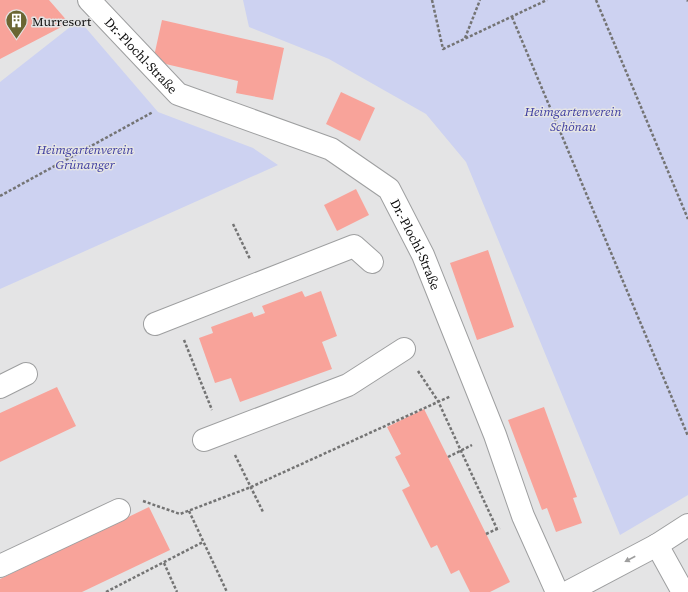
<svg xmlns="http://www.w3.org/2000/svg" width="688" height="592" viewBox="0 0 688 592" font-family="'Source Serif 4',serif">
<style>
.green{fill:#cdd2f1}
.building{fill:#f8a39a}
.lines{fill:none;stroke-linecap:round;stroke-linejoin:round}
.minor-casing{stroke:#9e9fa0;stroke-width:24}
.path{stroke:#747474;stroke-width:2.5;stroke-dasharray:3 2;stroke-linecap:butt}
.minor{stroke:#fff;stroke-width:22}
.oneway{fill:#9e9e9e}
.labels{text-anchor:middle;stroke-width:3;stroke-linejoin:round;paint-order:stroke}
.poi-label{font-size:13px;fill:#0d0d0d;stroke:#e4e4e5;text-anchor:start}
.street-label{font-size:13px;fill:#0d0d0d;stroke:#e4e4e5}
.park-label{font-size:13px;font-style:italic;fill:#3c3b9f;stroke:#e4e4e5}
</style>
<rect width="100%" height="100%" fill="#e4e4e5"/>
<path class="green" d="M 243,0 L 688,0 L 688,495 L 620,535 L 466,162 L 426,114 L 329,59 L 249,27 Z
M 79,20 L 158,112 L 253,148 L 278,165 L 0,289 L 0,82 Z"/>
<path class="building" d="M 0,0 L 49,0 L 69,23 L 0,59 Z
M 162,20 L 284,48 L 273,100 L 236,93 L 238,81 L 153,61 Z
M 341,92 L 375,108 L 360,141 L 326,124 Z
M 356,189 L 369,215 L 337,231 L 324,205 Z
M 488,250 L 514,327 L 477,340 L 450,263 Z
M 302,291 L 305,297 L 321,291 L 337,336 L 322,342 L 332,369 L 240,402 L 231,378 L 215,383 L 199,338 L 213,333 L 211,327 L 252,312 L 254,317 L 265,313 L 262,306 Z
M 57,387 L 76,426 L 0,462 L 0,413 Z
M 544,407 L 577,497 L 573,498 L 582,523 L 556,532 L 547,508 L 542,510 L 508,420 Z
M 424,409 L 510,582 L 490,592 L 470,592 L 459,570 L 451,574 L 437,545 L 431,548 L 402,490 L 410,486 L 395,457 L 401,454 L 387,427 Z
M 149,507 L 170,550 L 82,592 L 0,592 L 0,579 Z"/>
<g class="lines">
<defs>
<g id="minor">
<path id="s1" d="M 89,0 L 178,94 L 331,149 L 389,189 L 423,255 L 495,435 L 523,516 L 557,592"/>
<path d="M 155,324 L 354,246 L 372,262"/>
<path d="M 0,387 L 26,374"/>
<path d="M 204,440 L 348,385 L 404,349"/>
<path d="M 657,545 L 683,592"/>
<path d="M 0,566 L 119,510"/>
<path d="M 568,592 L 657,545 L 688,525"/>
</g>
</defs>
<use href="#minor" class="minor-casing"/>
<path class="path" d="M 432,0 L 443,49 L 547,0
M 596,0 L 688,219
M 687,0 L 688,1
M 512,17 L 688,436
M 465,38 L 480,0
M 0,196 L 153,112
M 233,224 L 250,259
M 184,340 L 212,410
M 418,371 L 438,401 L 497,529 L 500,528
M 235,455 L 263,512
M 448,457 L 472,445
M 143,501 L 180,514 L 251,487 L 451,396
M 189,511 L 227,592
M 486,534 L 497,529
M 164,563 L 177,592
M 106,592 L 203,542"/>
<use href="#minor" class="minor"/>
</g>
<defs><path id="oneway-solid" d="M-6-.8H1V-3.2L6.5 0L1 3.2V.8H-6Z"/></defs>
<use class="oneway" href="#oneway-solid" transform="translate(630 559) rotate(152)"/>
<defs>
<symbol id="building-pin" viewBox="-11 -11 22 30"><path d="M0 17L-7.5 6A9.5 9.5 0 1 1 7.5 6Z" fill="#6b6633" stroke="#e4e4e5"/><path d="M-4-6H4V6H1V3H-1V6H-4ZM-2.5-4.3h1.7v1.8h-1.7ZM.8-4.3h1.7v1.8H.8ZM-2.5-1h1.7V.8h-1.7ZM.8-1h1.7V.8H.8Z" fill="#fff"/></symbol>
</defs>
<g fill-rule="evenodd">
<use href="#building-pin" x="4" y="8" width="25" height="34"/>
</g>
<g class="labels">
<g class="poi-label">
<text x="32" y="26">Murresort</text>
</g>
<g class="street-label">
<text dy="5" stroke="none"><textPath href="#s1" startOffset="76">Dr.-Plochl-Straße</textPath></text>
<text dy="5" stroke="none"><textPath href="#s1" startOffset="424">Dr.-Plochl-Straße</textPath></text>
</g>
<g class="park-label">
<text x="573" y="116">Heimgartenverein<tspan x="573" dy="15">Schönau</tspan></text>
<text x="85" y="154">Heimgartenverein<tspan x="85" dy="15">Grünanger</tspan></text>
</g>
</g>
</svg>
